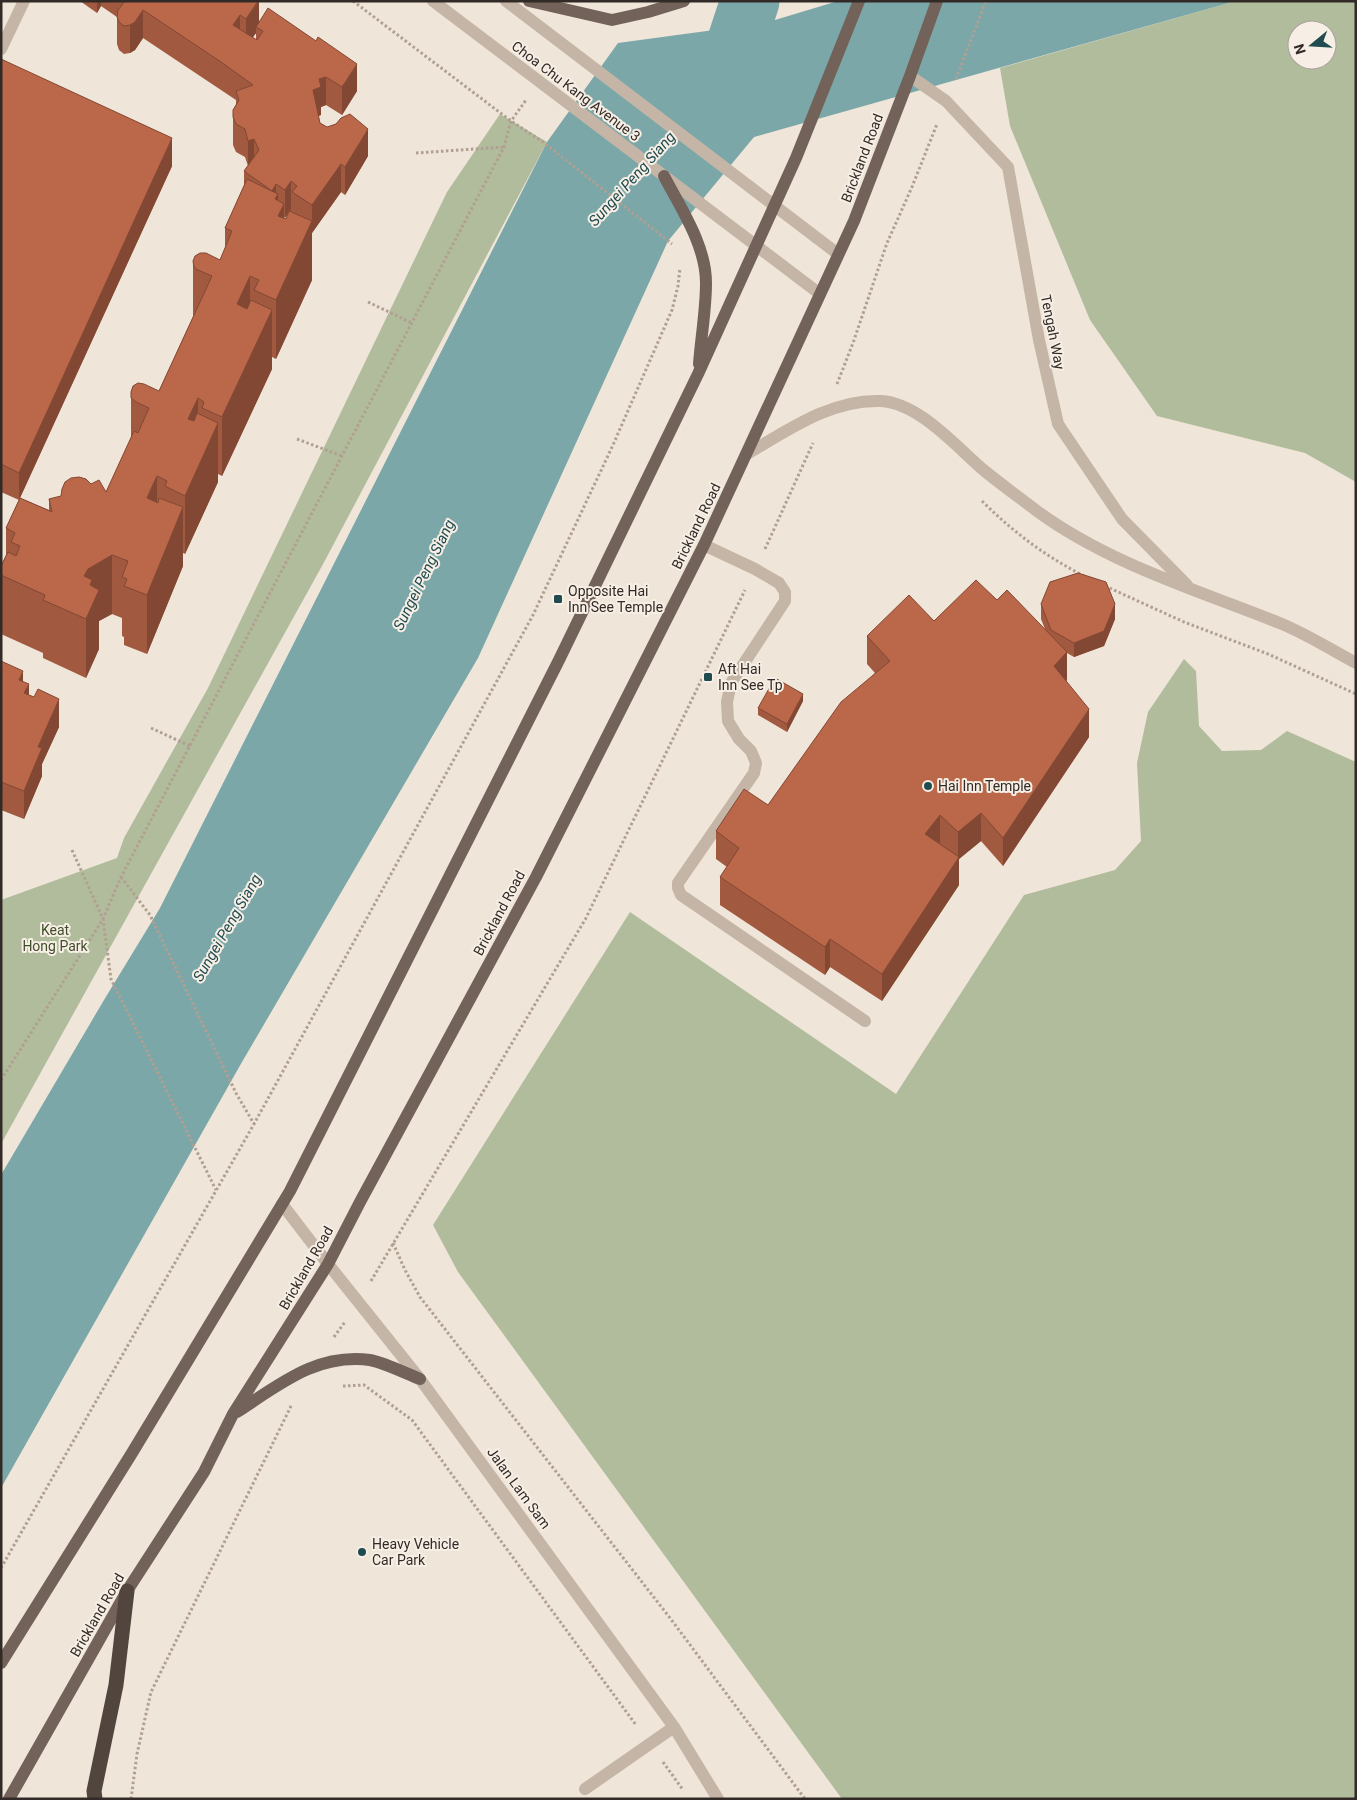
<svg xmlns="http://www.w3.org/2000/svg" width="1357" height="1800" viewBox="0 0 1357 1800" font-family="Roboto,sans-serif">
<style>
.green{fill:#b0bc9b;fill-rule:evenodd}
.water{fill:#7ba7a9}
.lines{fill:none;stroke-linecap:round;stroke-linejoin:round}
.river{stroke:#7ba7a9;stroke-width:59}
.path{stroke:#b19f91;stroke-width:3;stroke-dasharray:2.5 2.5;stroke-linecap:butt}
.minor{stroke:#c5b5a6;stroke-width:12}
.major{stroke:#736259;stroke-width:12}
.highway{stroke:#52453e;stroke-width:15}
.wall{fill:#a15940;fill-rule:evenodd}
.shaded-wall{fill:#834834}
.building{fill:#bb674a;stroke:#834834}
.poi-dot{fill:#204c50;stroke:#f7efe5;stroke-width:2}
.labels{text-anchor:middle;stroke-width:4;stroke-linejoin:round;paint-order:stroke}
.street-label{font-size:14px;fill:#322a26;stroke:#f7efe5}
.poi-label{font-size:14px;fill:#322a26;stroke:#f7efe5;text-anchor:start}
.park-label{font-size:14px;fill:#414e2c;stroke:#f7efe5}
.water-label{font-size:15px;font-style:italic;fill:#204c50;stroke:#f7efe5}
</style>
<rect width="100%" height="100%" fill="#efe5d9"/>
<path class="green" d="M 1236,1 L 1356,1 L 1356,482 L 1305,453 L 1157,416 L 1090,320 L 1010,126 L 1000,68 ZM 1297,30 L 1327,30 L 1327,60 L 1297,60 Z
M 500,114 L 547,142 L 322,566 L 1,1144 L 1,900 L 117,858 L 124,838 L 208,688 L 447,192 Z
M 1184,659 L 1196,671 L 1199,726 L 1222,751 L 1261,750 L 1287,731 L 1356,762 L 1356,1799 L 842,1799 L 458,1272 L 433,1225 L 630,912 L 896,1094 L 1024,895 L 1115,870 L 1141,841 L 1137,763 L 1148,712 Z"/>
<path class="water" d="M 838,1 L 1236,1 L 754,137 L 668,241 L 478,658 L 242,1062 L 1,1488 L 1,1175 L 104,1000 L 160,908 L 547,142 L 618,43 L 765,23 Z"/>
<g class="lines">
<path class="river" d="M 725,77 L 750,1"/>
<path class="path" d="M 353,1 L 511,121 L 543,142 L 672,244
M 956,79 L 986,1
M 416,153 L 504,147
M 368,302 L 412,323
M 837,384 L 853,343 L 887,243 L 912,187 L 937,124
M 297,439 L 342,456
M 982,501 C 1013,532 1045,556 1084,576
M 765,549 L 813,443
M 1105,586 L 1184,622 L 1268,654 L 1356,694
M 151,728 L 190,746
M 72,850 L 103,919 L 111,979 L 216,1190
M 121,877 L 150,915 L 236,1093 L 254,1124
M 1,1080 L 103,919 L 121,877 L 504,147 L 511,121 L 526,100
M 393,1243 L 405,1270 L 420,1297 L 670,1618 L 805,1799
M 371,1281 L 586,918 L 745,590
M 334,1337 L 345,1322
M 343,1386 L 364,1385 L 412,1420 L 636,1725
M 1,1568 L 254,1124 L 533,615 L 613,445 L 672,310 L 678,286 L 680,268
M 663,1762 L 683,1790
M 131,1799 L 137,1754 L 151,1692 L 292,1404"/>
<path class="minor" d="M 433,1 L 820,294
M 506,1 L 838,254
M 1,49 L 24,1
M 910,76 L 946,101 L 1008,167 L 1039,340 L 1058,424 L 1122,519 L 1187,585
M 747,454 C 788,430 831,399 881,401 C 920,403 958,449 986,472 C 1002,485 1020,498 1037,511 C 1109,564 1200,591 1282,624 C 1308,635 1332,650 1356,663
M 704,545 L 755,569 L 779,583 L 785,592 L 785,601 L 731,683 L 727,702 L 728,721 L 739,739 L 751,751 L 756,763 L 754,773 L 678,883 L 678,888 L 681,895 L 865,1021
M 282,1204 L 328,1264 L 420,1379 L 674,1727 L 718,1799
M 585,1789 L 674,1727"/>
<path class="major" d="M 529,1 L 612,20 L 648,12 L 684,1
M 664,176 C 681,209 706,245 706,283 C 706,310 701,337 699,364
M 237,1412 C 279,1385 316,1353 370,1360 C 385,1363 405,1373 420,1379
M 1,1663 L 132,1453 L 290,1191 L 559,660 L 698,374 L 796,158 L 859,1
M 9,1799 L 127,1591 L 204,1472 L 233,1414 L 328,1264 L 360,1202 L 536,877 L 704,545 L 854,221 L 910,76 L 937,1"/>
<path class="highway" d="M 95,1799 L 94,1791 L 116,1685 L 127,1591"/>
</g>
<path class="wall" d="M 80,1 L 259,1 L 259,23 L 357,91 L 342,115 L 326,105 L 321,107 L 321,115 L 318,116 L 320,123 L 368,156 L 345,195 L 341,192 L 312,233 L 312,280 L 276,359 L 272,357 L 272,369 L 222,476 L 218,474 L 218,482 L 185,554 L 183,553 L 183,566 L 147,654 L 124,645 L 124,637 L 122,636 L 122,618 L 112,614 L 99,621 L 99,649 L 86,678 L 43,658 L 43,653 L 1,634 L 1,566 L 6,555 L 6,528 L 19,500 L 1,492 L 1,59 L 172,166 L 20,498 L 49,510 L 49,499 L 61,496 L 91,484 L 106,492 L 131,440 L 131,392 L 159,391 L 193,317 L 193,261 L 220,260 L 225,248 L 225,228 L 244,186 L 244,171 L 248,166 L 245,157 L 236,152 L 233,145 L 233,110 L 236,105 L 236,100 L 143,38 L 135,50 L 130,53 L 124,54 L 119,50 L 117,44 L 117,17 L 101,6 L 97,13 ZM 256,33 L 256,40 L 252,38 ZM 289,211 L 286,219 L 284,219 L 284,217 L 285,218 Z
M 997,600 L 1045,629 L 1041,619 L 1041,604 L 1115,619 L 1104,646 L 1074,657 L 1067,653 L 1067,680 L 1066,681 L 1089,737 L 1003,866 L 981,841 L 959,859 L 959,885 L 882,1001 L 830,967 L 825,975 L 720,905 L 720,877 L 727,867 L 716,859 L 716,831 L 768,805 L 875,673 L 867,664 L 867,636 L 934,621 Z
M 1,661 L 23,682 L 29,695 L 59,727 L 42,764 L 42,776 L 24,819 L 1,810 Z
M 803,701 L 787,732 L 758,715 L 758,708 Z"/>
<path class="shaded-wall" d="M 97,1 L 101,1 L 101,6 L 97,13 Z
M 259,1 L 259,29 L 256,27 L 256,33 L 246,47 L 246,19 Z
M 143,10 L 143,38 L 135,50 L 130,53 L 130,25 Z
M 240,15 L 240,43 L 233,25 Z
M 357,64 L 357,91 L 342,115 L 342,87 Z
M 326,77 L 326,105 L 321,107 L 321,115 L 313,118 L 313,90 L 319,79 Z
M 368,129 L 368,156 L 345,195 L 345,167 Z
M 172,138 L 172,166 L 19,500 L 19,473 Z
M 254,139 L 254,167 L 248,169 L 248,141 Z
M 341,164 L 341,192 L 312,233 L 312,280 L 276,359 L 276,300 L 312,221 L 312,205 Z
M 291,181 L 291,209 L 285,218 L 285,190 Z
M 276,184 L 276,196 L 278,194 L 278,252 L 272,191 Z
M 284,204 L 284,262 L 278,216 Z
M 250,276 L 250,335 L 237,304 Z
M 272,310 L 272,369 L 222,476 L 222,417 Z
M 198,398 L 198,457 L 188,419 Z
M 218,423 L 218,482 L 185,554 L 185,496 Z
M 157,476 L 157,535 L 147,498 Z
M 183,507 L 183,566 L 147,654 L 147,595 Z
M 112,555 L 112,614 L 99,621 L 99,649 L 86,678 L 86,619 L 84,576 L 88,569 Z
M 1115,604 L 1115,619 L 1104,646 L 1074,657 L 1074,643 Z
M 1067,652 L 1067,680 L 1054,694 L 1054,666 Z
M 23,671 L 23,698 L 19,680 Z
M 29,684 L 29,712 L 24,693 Z
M 803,694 L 803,701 L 787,732 L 787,724 Z
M 59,699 L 59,727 L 42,764 L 42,776 L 24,819 L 24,791 L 38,747 Z
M 1089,709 L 1089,737 L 1003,866 L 1003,838 Z
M 981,813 L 981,841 L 959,859 L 959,885 L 882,1001 L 882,974 L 958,858 L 958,832 Z
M 940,815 L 940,843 L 925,862 L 925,834 Z
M 830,939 L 830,967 L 825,975 L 825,947 Z"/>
<path class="building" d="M 125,1 L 258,1 L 246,19 L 240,15 L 233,25 L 257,40 L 263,31 L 256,27 L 268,8 L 316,41 L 318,37 L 357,64 L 342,87 L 326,77 L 319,79 L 321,87 L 313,90 L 320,123 L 327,127 L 336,124 L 341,118 L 350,114 L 368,129 L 345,167 L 341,164 L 312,205 L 292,192 L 297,186 L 291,181 L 285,190 L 276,184 L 272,191 L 244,171 L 259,150 L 254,139 L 248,141 L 245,129 L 236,124 L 233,117 L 233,110 L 239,100 L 236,91 L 253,85 L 221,62 L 143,10 L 135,22 L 130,25 L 124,26 L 119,22 L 117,17 L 118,10 Z
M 1,59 L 172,138 L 19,473 L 1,464 Z
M 247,179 L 278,194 L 275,199 L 284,204 L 278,216 L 286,219 L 289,211 L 312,221 L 276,300 L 254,290 L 259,280 L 250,276 L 237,304 L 247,309 L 251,300 L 272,310 L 222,417 L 202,408 L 204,402 L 198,398 L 188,419 L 194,421 L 197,413 L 218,423 L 185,496 L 165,486 L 167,481 L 157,476 L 151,489 L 147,498 L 158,503 L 159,498 L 183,507 L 147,595 L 124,586 L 127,579 L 122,577 L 128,561 L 112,555 L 88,569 L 84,576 L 92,580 L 90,585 L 99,590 L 86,619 L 43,600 L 45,595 L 1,575 L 1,566 L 8,552 L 16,556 L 20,546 L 11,542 L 15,533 L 6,528 L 20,498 L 52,512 L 49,499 L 61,496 L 62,489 L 65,482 L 71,478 L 79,477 L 86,479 L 91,484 L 99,480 L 106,492 L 134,431 L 138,433 L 149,408 L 136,402 L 131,398 L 131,392 L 133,386 L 138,383 L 144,384 L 159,391 L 212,276 L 198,270 L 194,267 L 193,261 L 195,256 L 200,253 L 206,253 L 220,260 L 232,231 L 225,228 Z
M 1078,573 L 1106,582 L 1115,604 L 1104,631 L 1074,643 L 1051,630 L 1041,604 L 1050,582 Z
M 976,580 L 997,600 L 1007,590 L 1067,652 L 1054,666 L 1089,709 L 1003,838 L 981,813 L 958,832 L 940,815 L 925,834 L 959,857 L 882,974 L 830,939 L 825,947 L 720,877 L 739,848 L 716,831 L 744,789 L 768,805 L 841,702 L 890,661 L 867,636 L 909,595 L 934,621 Z
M 1,661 L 23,671 L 19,680 L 29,684 L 24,693 L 34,697 L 38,689 L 59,699 L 38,747 L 42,748 L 24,791 L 1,782 Z
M 775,678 L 803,694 L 787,724 L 758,708 Z"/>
<g class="poi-dot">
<rect x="553" y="594" width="10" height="10" rx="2.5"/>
<rect x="703" y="672" width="10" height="10" rx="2.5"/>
<circle cx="928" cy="786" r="5"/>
<circle cx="362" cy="1552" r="5"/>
</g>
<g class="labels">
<g class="street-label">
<text transform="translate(576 91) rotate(37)" y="5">Choa Chu Kang Avenue 3</text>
<text transform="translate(862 158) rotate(-69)" y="5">Brickland Road</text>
<text transform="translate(1053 332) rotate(79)" y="5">Tengah Way</text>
<text transform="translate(696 526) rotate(-64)" y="5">Brickland Road</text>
<text transform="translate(499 913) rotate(-62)" y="5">Brickland Road</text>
<text transform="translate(306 1268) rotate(-60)" y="5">Brickland Road</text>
<text transform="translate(519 1488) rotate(54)" y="5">Jalan Lam Sam</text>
<text transform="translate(97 1615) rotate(-60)" y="5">Brickland Road</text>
</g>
<g class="poi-label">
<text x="568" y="596">Opposite Hai<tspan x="568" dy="16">Inn See Temple</tspan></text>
<text x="718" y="674">Aft Hai<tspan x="718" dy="16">Inn See Tp</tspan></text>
<text x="938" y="791">Hai Inn Temple</text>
<text x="372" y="1549">Heavy Vehicle<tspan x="372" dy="16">Car Park</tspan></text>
</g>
<g class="park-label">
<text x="55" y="935">Keat<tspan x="55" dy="16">Hong Park</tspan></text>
</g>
<g class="water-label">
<text transform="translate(632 179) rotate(-48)" y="5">Sungei Peng Siang</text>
<text transform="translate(424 575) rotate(-64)" y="5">Sungei Peng Siang</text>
<text transform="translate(227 928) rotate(-60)" y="5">Sungei Peng Siang</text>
</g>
</g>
<rect width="1357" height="1800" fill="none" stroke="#322a26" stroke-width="5"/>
<g transform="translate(1312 45) rotate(252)"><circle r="24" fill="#f7efe5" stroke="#a8a099"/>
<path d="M0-4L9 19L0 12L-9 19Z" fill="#204c50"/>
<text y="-8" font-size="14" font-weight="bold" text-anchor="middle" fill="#322a26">N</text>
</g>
</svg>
